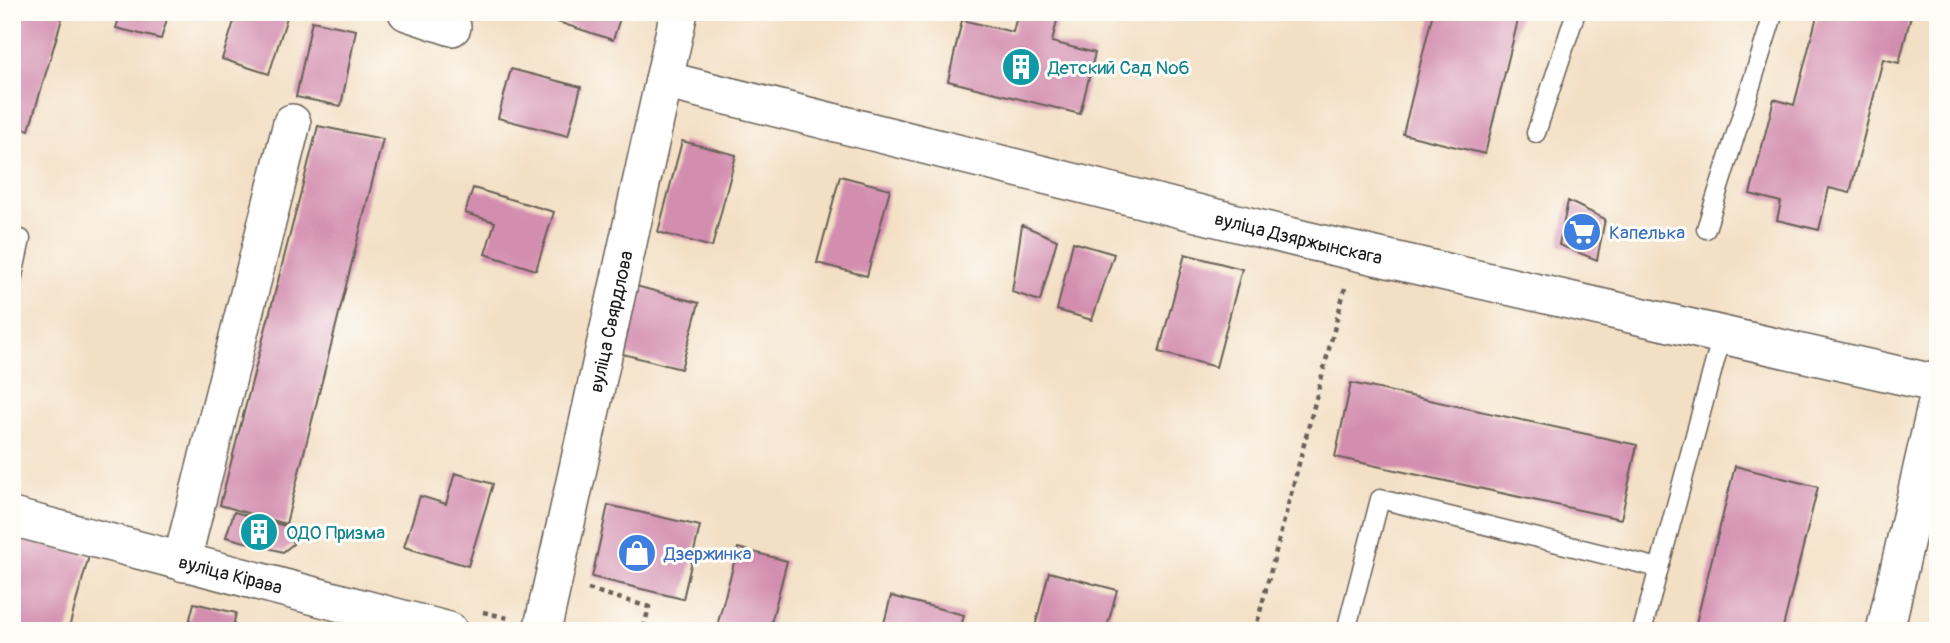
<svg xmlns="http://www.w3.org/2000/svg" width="1950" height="643" viewBox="0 0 1950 643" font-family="Pangolin,sans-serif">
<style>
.building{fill:#d38daf}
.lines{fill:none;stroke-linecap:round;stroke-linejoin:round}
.lane-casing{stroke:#676057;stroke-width:21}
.street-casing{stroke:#676057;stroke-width:40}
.path{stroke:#676057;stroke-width:4.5;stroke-dasharray:5 5;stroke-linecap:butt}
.lane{stroke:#fff;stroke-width:18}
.street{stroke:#fff;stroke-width:37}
.labels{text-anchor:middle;stroke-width:6;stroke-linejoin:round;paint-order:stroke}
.culture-label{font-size:19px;fill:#0d838f;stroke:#fdfcf7;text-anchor:start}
.shop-label{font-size:19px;fill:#366cbe;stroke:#fdfcf7;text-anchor:start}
.street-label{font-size:19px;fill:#1c1c1c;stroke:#fdfcf7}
</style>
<rect width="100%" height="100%" fill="#fdfcf7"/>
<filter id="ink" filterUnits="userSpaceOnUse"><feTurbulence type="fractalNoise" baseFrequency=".0143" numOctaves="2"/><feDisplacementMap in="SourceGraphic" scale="14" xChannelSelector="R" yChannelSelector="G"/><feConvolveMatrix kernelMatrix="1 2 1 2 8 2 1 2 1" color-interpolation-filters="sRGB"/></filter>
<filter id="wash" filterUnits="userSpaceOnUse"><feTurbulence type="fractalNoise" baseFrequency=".00686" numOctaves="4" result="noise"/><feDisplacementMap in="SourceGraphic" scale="28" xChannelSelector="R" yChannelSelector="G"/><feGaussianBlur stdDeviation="1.57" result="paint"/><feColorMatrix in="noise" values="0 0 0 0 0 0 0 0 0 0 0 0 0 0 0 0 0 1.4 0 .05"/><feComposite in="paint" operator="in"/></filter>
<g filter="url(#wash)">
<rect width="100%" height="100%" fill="#f3dfc4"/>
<g id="blocks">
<path class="building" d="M 12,12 L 64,12 L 29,130 L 12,125 Z
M 121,12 L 169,12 L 161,39 L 116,28 Z
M 237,12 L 288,14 L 269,74 L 222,59 Z
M 527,12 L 622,12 L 613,40 Z
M 1018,12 L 1059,12 L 1052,42 L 1095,53 L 1080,114 L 948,81 L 962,20 L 1013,32 Z
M 1433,12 L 1520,12 L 1485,154 L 1403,134 Z
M 1818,12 L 1912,12 L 1899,63 L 1883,59 L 1850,193 L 1829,188 L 1819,230 L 1777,220 L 1781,202 L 1750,194 L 1774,99 L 1794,105 Z
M 312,21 L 356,30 L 341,106 L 296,97 Z
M 511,69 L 581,87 L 568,136 L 498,118 Z
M 318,126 L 383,139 L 286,524 L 220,505 Z
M 682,141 L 736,155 L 712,247 L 658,232 Z
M 840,176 L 890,189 L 867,276 L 817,263 Z
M 473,188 L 554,212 L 536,270 L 485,254 L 495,222 L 465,213 Z
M 1568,201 L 1605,219 L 1597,260 L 1559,245 Z
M 1022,225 L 1057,240 L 1040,301 L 1012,292 Z
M 1073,242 L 1114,254 L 1092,320 L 1057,310 Z
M 1185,254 L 1242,269 L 1216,367 L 1159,352 Z
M 636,286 L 699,303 L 681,369 L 619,353 Z
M 1351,383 L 1637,445 L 1621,519 L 1335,457 Z
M 1735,466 L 1818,487 L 1782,631 L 1694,631 Z
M 455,473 L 493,484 L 468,566 L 404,547 L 420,496 L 446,504 Z
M 608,505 L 700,526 L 683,599 L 592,577 Z
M 234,512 L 289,527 L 293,544 L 283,552 L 226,537 Z
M 12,535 L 89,556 L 68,631 L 12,631 Z
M 738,548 L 787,561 L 769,631 L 736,631 L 717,626 Z
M 1049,572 L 1117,590 L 1106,631 L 1034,631 Z
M 891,596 L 964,615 L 960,631 L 882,631 Z
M 194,603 L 236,613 L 232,631 L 187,631 Z"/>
</g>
</g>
<g filter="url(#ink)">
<use href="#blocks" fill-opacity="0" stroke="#676057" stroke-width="2"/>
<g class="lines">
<defs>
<path id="lane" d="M 1536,133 L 1576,12
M 1706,229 L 1774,12
M 12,236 L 21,239 L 12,281
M 1346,631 L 1380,499 L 1659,568
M 1642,631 L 1722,335"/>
<g id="street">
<path d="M 407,12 L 452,27"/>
<path id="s1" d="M 664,80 L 1305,240 L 1938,384"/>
<path id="s2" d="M 12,517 L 449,631"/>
<path d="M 184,563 L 187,540 L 292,123"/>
<path id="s3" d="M 542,631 L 679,12"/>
<path d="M 1885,631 L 1938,398"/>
</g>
</defs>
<use href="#lane" class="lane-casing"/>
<use href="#street" class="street-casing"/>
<path class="path" d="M 588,589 L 649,607 L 643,631
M 483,612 L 508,618
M 1255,631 L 1345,288"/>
<use href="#lane" class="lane"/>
<use href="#street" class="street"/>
</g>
</g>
<defs>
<symbol id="building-disc" viewBox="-11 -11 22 22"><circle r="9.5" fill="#0f9aa8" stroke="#fdfcf7"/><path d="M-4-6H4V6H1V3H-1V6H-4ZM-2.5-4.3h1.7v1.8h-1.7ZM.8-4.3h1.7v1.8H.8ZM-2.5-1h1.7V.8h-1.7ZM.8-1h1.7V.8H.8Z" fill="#fff"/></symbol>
<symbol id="supermarket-disc" viewBox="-11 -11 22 22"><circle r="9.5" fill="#3f7fe0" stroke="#fdfcf7"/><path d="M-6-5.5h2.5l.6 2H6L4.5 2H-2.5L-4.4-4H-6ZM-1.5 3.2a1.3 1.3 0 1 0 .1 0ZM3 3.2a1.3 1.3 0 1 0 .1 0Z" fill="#fff"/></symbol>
<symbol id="shop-disc" viewBox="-11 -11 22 22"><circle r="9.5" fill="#3f7fe0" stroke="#fdfcf7"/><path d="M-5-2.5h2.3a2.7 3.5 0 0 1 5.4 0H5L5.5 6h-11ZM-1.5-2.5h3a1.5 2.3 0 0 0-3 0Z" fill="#fff"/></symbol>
</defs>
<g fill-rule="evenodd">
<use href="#building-disc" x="999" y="45" width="44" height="44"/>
<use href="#supermarket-disc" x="1560" y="210" width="44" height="44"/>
<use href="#building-disc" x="237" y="510" width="44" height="44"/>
<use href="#shop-disc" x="615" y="531" width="44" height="44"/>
</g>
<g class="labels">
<g class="culture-label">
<text x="1048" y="74">Детский Сад №6</text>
<text x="286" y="539">ОДО Призма</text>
</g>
<g class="shop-label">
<text x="1609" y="239">Капелька</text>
<text x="664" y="560">Дзержинка</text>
</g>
<g class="street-label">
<text dy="7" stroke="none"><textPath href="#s1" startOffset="654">вуліца Дзяржынскага</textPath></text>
<text dy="7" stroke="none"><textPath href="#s3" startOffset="317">вуліца Свярдлова</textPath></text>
<text dy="7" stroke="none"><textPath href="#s2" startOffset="226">вуліца Кірава</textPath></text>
</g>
</g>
<rect width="1950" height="643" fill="none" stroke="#fdfcf7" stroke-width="42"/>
</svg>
